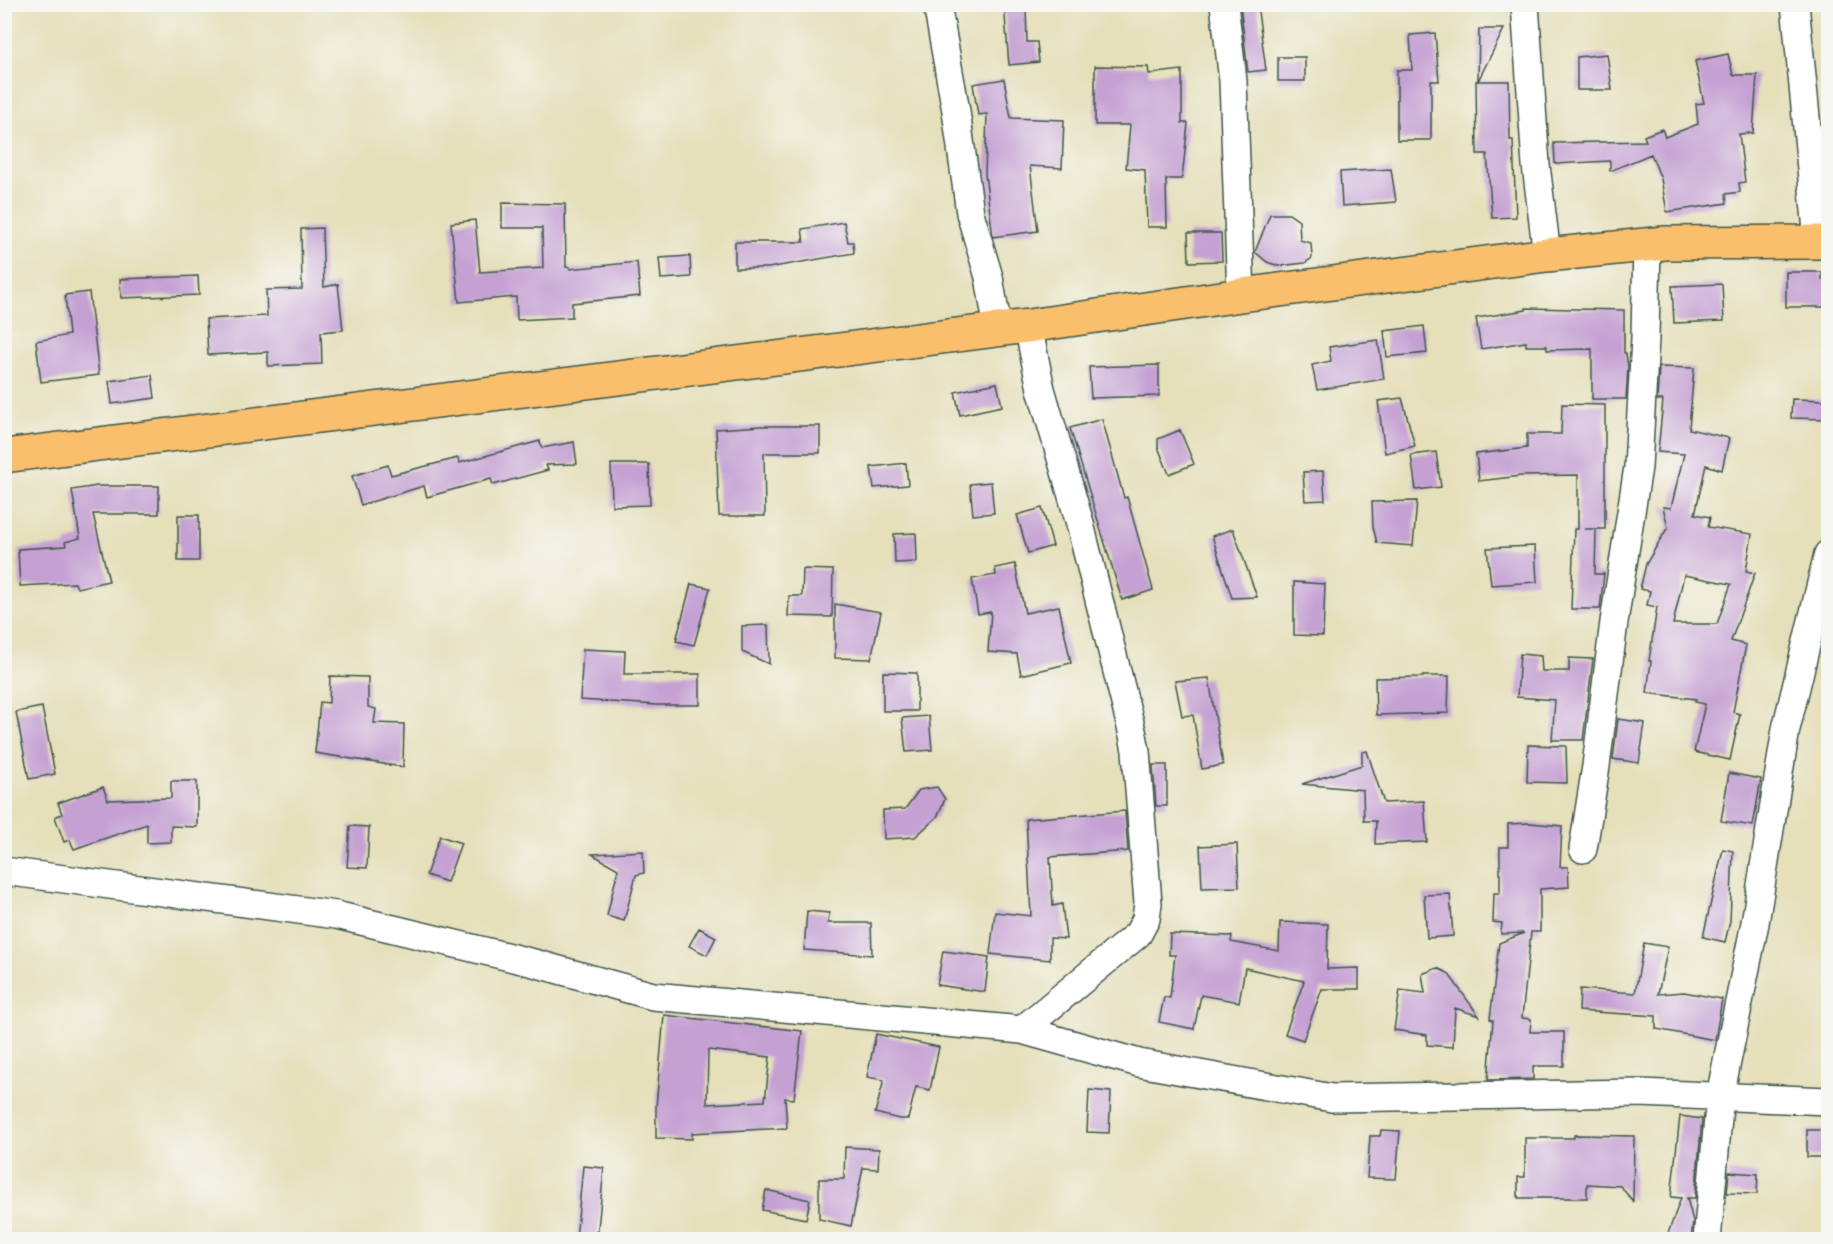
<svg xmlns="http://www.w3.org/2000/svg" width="1833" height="1244" viewBox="0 0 1833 1244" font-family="Delius,sans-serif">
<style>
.building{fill:#c5a1d3;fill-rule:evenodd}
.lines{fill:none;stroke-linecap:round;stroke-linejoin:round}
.minor-casing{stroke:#3d5548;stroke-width:30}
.primary-casing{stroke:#3d5548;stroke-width:36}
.minor{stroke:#fff;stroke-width:27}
.primary{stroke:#f9bf6d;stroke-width:33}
</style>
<rect width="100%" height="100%" fill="#f6f6f2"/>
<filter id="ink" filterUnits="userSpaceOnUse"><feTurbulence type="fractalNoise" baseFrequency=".0167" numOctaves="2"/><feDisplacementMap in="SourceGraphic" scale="12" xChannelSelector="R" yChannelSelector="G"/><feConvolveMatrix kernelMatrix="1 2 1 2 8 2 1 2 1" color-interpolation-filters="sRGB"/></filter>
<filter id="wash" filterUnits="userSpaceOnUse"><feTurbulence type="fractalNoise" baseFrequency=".008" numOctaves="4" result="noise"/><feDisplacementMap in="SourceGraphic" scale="24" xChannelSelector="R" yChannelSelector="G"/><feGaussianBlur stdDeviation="1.35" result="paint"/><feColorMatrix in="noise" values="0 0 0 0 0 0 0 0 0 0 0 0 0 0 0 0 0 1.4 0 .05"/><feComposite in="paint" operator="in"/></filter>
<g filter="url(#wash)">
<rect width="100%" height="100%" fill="#e5dfba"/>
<g id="blocks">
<path class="building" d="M 1004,4 L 1026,4 L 1027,42 L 1037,42 L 1039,62 L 1009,65 Z
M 1240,4 L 1257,4 L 1266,70 L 1248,72 Z
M 1479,29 L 1504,29 L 1478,81 Z
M 1435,33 L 1439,81 L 1431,81 L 1431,140 L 1397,140 L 1397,70 L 1412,70 L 1410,35 Z
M 1607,54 L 1612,90 L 1577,90 L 1577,57 Z
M 1728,54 L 1733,75 L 1757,75 L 1753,133 L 1739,134 L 1745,182 L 1739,183 L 1740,192 L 1726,194 L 1727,203 L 1667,212 L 1661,179 L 1651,154 L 1610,171 L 1610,161 L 1555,164 L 1554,143 L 1646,141 L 1644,136 L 1662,129 L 1665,137 L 1698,124 L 1696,104 L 1704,103 L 1695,61 Z
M 1278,57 L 1305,57 L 1305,81 L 1278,81 Z
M 1095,66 L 1148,67 L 1149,74 L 1182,70 L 1182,123 L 1188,123 L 1182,179 L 1166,179 L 1167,227 L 1147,227 L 1145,170 L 1126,168 L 1130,125 L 1095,125 Z
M 1004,79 L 1011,118 L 1064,120 L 1062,168 L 1030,166 L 1038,231 L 993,237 L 985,174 L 987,114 L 978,115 L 973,84 Z
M 1476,81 L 1509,81 L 1510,140 L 1513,140 L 1516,217 L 1492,218 L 1487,154 L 1477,154 Z
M 1391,169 L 1396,202 L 1342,206 L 1340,172 Z
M 503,203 L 565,204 L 566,267 L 570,267 L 570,269 L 637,262 L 640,296 L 572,303 L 572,317 L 517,320 L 516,297 L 459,302 L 451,223 L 475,220 L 480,272 L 543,268 L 542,228 L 502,228 L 502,204 Z
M 1270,214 L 1289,214 L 1299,221 L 1300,240 L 1311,243 L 1312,258 L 1305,263 L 1279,266 L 1267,262 L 1255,252 Z
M 844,222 L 848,242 L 853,242 L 854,253 L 768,268 L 735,268 L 735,242 L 804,242 L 802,229 Z
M 322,228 L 324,287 L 338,284 L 343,330 L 321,332 L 322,364 L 268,366 L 268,352 L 208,355 L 206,319 L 267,316 L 266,290 L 302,289 L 301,229 Z
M 1188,233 L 1221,233 L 1222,261 L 1189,262 Z
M 690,256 L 691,277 L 661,279 L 659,258 Z
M 1786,272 L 1822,272 L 1822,279 L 1828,279 L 1828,307 L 1786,307 Z
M 198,276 L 199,295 L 121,298 L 120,279 Z
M 1722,284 L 1724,321 L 1674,323 L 1672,286 Z
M 89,292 L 99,375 L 41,382 L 36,341 L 69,335 L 65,295 Z
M 1526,308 L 1624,310 L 1624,353 L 1626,353 L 1628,367 L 1626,399 L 1592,399 L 1592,349 L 1547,350 L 1547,346 L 1526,346 L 1526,342 L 1481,349 L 1476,318 L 1526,310 Z
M 1424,326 L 1427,353 L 1387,357 L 1384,331 Z
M 1378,340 L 1384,379 L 1317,390 L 1312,365 L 1331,361 L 1329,347 Z
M 1159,365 L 1159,396 L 1091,398 L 1089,367 Z
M 1659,367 L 1694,368 L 1689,429 L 1729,438 L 1722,470 L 1706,465 L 1695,514 L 1710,517 L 1708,527 L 1752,534 L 1746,571 L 1755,573 L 1731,641 L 1746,645 L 1733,712 L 1740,714 L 1730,760 L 1694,752 L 1705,704 L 1695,702 L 1696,699 L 1647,693 L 1651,661 L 1649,661 L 1657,607 L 1647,605 L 1650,591 L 1640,589 L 1646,564 L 1668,527 L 1663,507 L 1671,508 L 1684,454 L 1658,452 L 1663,400 L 1657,400 ZM 1684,575 L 1731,584 L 1717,624 L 1673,624 Z
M 152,375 L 155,398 L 112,404 L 109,381 Z
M 997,383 L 1002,406 L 960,415 L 955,392 Z
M 1402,398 L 1415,446 L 1385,453 L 1378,401 Z
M 1792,399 L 1828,400 L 1828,419 L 1791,418 Z
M 1562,404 L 1605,405 L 1605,529 L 1585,529 L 1596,529 L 1595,574 L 1604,574 L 1600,609 L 1571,609 L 1574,529 L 1578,529 L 1578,475 L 1521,476 L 1479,481 L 1476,454 L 1527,448 L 1527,434 L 1561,434 Z
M 1102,419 L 1124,498 L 1127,497 L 1153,590 L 1122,600 L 1070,428 Z
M 761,426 L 820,426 L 820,453 L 764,453 L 765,516 L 719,516 L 716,429 Z
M 1180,430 L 1194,464 L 1169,474 L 1158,447 L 1158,439 Z
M 540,441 L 542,448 L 574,442 L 577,464 L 546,465 L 548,470 L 493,485 L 491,479 L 427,497 L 424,486 L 361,505 L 352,476 L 388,465 L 391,475 L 458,458 L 459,463 Z
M 1436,452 L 1441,487 L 1416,490 L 1411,455 Z
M 906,463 L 908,485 L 874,488 L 871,467 Z
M 611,464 L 649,464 L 650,505 L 612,506 Z
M 1323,471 L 1325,500 L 1305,501 L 1303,472 Z
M 991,482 L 994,513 L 973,515 L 970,484 Z
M 97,486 L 159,486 L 159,514 L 93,514 L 109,581 L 77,588 L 75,583 L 20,586 L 18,549 L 66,546 L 65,542 L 80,538 L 72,490 Z
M 1417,501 L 1413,546 L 1377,543 L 1373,527 L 1372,502 Z
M 1042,508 L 1053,546 L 1028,553 L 1017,515 Z
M 178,515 L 199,515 L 199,561 L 178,561 Z
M 1233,529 L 1257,597 L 1232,598 L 1212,536 Z
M 916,533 L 917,562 L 895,563 L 894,534 Z
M 1535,546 L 1537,582 L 1491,585 L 1487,548 Z
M 1015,564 L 1025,613 L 1059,606 L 1071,663 L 1021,675 L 1017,654 L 988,652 L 991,612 L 978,614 L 972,579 L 996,575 L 995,568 Z
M 803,569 L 833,570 L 832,617 L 788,616 L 789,596 L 802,596 Z
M 1294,582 L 1325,584 L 1323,636 L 1294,635 Z
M 691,584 L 710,588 L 694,645 L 676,641 Z
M 835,604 L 881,612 L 871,659 L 835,658 Z
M 768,625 L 769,664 L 742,652 L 742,626 Z
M 583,649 L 625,651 L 624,674 L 700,674 L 700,705 L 657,705 L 580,700 Z
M 1520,654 L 1541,656 L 1542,671 L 1569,671 L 1569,658 L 1593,659 L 1583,740 L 1552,740 L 1555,700 L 1517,697 Z
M 883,672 L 917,673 L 917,711 L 883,711 Z
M 330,676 L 368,677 L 368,707 L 376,709 L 374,723 L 404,724 L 403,767 L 315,753 L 320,702 L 329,703 Z
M 1423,676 L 1449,676 L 1448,713 L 1376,715 L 1375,678 L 1423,677 Z
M 1209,678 L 1223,765 L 1202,769 L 1193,715 L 1182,716 L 1175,681 Z
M 42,707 L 55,774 L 29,779 L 16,712 Z
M 929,716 L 932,750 L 906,752 L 902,718 Z
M 1618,719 L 1645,723 L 1639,763 L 1613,759 Z
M 1528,745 L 1566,746 L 1567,783 L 1527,782 Z
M 1367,751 L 1384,803 L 1424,801 L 1427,842 L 1375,844 L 1376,821 L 1364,821 L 1363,790 L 1302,784 L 1362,765 L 1362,752 Z
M 1153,765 L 1167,765 L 1167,806 L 1156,806 Z
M 1729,773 L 1761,779 L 1753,826 L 1721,821 Z
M 171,781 L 197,781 L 197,827 L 171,826 L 171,842 L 147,843 L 147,824 L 74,849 L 70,840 L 64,842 L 55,817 L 62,814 L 58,803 L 103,787 L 108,800 L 171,798 Z
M 937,787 L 945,799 L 937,817 L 915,837 L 884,839 L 883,810 L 905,809 L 919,790 Z
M 1125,811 L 1128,851 L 1050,857 L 1053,906 L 1062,904 L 1066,939 L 1050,938 L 1050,960 L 990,954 L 995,912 L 1031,916 L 1026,819 Z
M 1530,823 L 1562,826 L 1560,867 L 1568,867 L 1569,887 L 1540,889 L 1540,932 L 1531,932 L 1522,1018 L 1531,1019 L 1530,1032 L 1564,1032 L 1564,1066 L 1533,1066 L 1533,1079 L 1488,1080 L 1493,1020 L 1490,1019 L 1499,943 L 1524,933 L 1501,934 L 1502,923 L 1493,922 L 1494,893 L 1500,893 L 1500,847 L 1508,847 L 1508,824 Z
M 350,826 L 369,827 L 367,868 L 347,867 Z
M 440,836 L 461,843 L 447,882 L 426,875 Z
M 1237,844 L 1239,887 L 1202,888 L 1200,846 Z
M 1723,849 L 1733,851 L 1730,921 L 1725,942 L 1703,937 Z
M 643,851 L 644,873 L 636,875 L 624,921 L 607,916 L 618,869 L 592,854 Z
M 1450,894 L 1453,936 L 1427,938 L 1424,895 Z
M 807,911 L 829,913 L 828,923 L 871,923 L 872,955 L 804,950 Z
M 1280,922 L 1328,924 L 1327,969 L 1359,968 L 1359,989 L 1322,989 L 1303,1040 L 1285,1034 L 1304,981 L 1245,968 L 1239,1002 L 1201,995 L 1194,1029 L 1159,1022 L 1164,997 L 1170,998 L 1175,955 L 1169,955 L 1170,934 L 1232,936 L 1231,942 L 1279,951 Z
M 699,928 L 716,937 L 707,955 L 689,946 Z
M 1644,943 L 1668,947 L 1658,994 L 1684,992 L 1722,999 L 1715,1040 L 1656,1029 L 1656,1016 L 1579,1011 L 1580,989 L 1635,993 Z
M 943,951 L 989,957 L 985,992 L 937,985 Z
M 1437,968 L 1448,973 L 1479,1016 L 1455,1008 L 1453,1047 L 1427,1045 L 1427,1035 L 1394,1030 L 1400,990 L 1425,993 L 1422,974 Z
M 664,1015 L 802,1031 L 794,1099 L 785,1098 L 787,1128 L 692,1133 L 692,1139 L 656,1138 L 656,1107 ZM 708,1050 L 770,1057 L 765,1101 L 707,1104 Z
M 876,1034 L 939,1047 L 930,1090 L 916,1087 L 908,1119 L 899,1119 L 875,1113 L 884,1080 L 867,1077 Z
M 1089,1090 L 1111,1092 L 1109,1133 L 1087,1132 Z
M 1680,1116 L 1702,1119 L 1695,1198 L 1687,1198 L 1693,1221 L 1691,1239 L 1666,1239 L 1681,1198 L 1671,1197 Z
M 1381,1130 L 1400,1131 L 1396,1179 L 1367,1178 L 1370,1136 L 1380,1136 Z
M 1807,1130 L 1828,1130 L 1828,1157 L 1807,1157 Z
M 1574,1135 L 1634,1136 L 1633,1201 L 1620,1186 L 1587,1184 L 1587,1198 L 1518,1198 L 1518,1177 L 1525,1177 L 1525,1138 L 1574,1138 Z
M 845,1147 L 879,1149 L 878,1169 L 863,1168 L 851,1226 L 819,1219 L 819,1179 L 844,1179 Z
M 583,1166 L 604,1168 L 597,1239 L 576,1239 Z
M 1729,1172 L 1758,1174 L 1757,1194 L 1727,1193 Z
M 766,1190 L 810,1200 L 806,1219 L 762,1210 Z"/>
</g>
</g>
<g filter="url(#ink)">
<use href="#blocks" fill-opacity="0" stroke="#3d5548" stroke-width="1.5"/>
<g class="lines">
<defs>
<path id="minor" d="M 937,4 L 956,111 L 970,213 L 989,277 L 998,330
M 1224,4 L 1233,81 L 1241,295
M 1525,4 L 1536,165 L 1547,255
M 1795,4 L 1818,241
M 1583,849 L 1596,766 L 1614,622 L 1638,467 L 1645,338 L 1647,245
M 4,871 L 336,915 L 534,963 L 653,996 L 1022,1030 L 1139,1063 L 1332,1098 L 1640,1093 L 1828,1101
M 1022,1030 L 1138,934 L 1146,919 L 1148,903 L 1136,751 L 1133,735 L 1079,520 L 1041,389 L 1028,326
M 1707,1240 L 1720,1096 L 1755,923 L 1786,729 L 1828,554"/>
<path id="primary" d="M 4,456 L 1028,326 L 1241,295 L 1547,255 L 1665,243 L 1828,242"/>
</defs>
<use href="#minor" class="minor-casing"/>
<use href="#primary" class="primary-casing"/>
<use href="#minor" class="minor"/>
<use href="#primary" class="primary"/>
</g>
</g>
<rect width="1833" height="1244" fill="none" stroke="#f6f6f2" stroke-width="24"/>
</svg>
